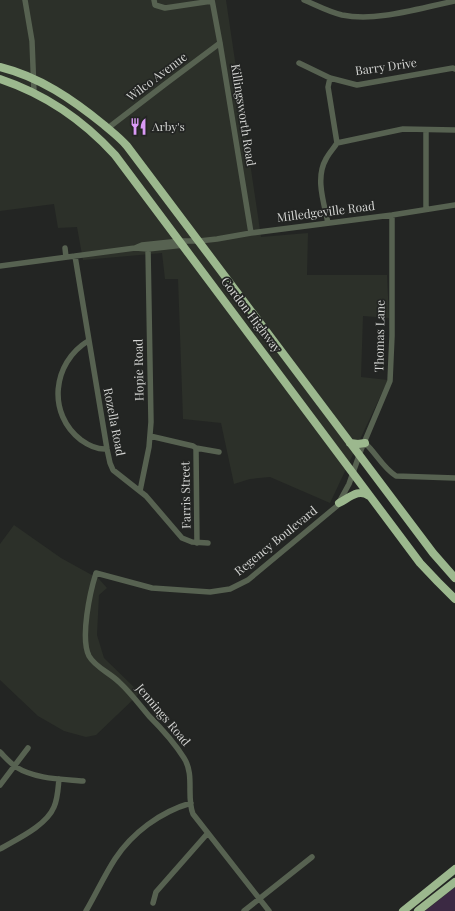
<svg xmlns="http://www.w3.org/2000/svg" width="455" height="911" viewBox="0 0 455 911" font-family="'Playfair Display',serif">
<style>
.built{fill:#2c3029}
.green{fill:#3b2943}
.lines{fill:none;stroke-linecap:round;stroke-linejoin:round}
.minor{stroke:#576251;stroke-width:5.5}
.highway{stroke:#9cb88e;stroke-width:8}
.labels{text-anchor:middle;stroke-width:3.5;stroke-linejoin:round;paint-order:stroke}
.street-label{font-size:12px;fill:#d3d4d2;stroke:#232523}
.poi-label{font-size:12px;fill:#d3d4d2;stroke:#232523;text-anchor:start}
</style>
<rect width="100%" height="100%" fill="#232523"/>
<path class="built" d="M 0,0 L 226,0 L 261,237 L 308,233 L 307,275 L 387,275 L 389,318 L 363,316 L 361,377 L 388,380 L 330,503 L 270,477 L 250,479 L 234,484 L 221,423 L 183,419 L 178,279 L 165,279 L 162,253 L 83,260 L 77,227 L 58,228 L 54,204 L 0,211 Z
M 14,525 L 61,558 L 99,579 L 107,588 L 99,595 L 97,635 L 104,658 L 140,693 L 96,735 L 86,737 L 64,731 L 38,716 L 0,680 L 0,544 Z"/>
<path class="green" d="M 455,887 L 455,911 L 425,911 Z"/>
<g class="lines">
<path class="minor" d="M 25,0 L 32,41 L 34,92
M 154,0 L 155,5 L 165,8 L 212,1
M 212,0 L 220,43 L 251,233
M 304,0 C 316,5 329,12 342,15 C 378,22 419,8 455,1
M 299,63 L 330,78 L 357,85 L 453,68 L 455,69
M 330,78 L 328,87 L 337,143
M 108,128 L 164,85 L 220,43
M 426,130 L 426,209
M 328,223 C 324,203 315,178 326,159 C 329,153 334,148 337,143 L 403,129 L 455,130
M 65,248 L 66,257
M 135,248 L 142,245 L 180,241 L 199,241 L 217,239 L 251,233 L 392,215 L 455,205
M 75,256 L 107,449 L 110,463 L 113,470 L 146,496 L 182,538 L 192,542 L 208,543
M 0,266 L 135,248 L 148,249 L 184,245
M 88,341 C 52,363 47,414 81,440 C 88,445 97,450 107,449
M 150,436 L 193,446 L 196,448 L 197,543
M 365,443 C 376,453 383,468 396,476 L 455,478
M 196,448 L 219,452
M 140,491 L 149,447 L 151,422 L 148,249
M 0,752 C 5,757 10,763 16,767 C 35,779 61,779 83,781
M 0,785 L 28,748
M 0,849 C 17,839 46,826 54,807 C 58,798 58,788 59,779
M 153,903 L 156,892 L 207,834
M 86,911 C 96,894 104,876 115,859 C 132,833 160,812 191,803
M 244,911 L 312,857
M 269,911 L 193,814 C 186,797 195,775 184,758 C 174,742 162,729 149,716 C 139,704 130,692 119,682 C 110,673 95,667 89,656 C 80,638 90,592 96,573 L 152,588 L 210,592 L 230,589 L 248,580 L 337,506 L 349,484 L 361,450 L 390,381 L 392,336 L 392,215"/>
<path class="highway" d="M 0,67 C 40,77 72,99 104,125 C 112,132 120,138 127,146 L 433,553 L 455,578
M 0,79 C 45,94 83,120 115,155 L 420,563 L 438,582 L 455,599
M 350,443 L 358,444 L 365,443
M 339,503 C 349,498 359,488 369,496
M 403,911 L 455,869
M 418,911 L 455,882"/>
</g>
<defs>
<symbol id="restaurant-bare" viewBox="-9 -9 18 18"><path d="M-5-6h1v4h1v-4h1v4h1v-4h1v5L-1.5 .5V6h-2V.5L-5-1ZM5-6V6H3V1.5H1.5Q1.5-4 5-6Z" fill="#da9af6" stroke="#232523" stroke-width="2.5" paint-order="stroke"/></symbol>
</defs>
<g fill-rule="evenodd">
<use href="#restaurant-bare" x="126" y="114" width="25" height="25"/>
</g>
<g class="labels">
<g class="street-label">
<text transform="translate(386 67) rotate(-8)" y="4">Barry Drive</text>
<text transform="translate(157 77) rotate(-37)" y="4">Wilco Avenue</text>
<text transform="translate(243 115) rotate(81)" y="4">Killingsworth Road</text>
<text transform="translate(326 212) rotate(-7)" y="4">Milledgeville Road</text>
<text transform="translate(251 315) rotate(53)" y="4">Gordon Highway</text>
<text transform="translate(380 336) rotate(-89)" y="4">Thomas Lane</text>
<text transform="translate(139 370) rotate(-91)" y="4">Hopie Road</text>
<text transform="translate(114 422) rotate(79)" y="4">Rozella Road</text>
<text transform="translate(186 495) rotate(-91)" y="4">Farris Street</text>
<text transform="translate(276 541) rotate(-39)" y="4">Regency Boulevard</text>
<text transform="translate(163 715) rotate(50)" y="4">Jennings Road</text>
</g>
<g class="poi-label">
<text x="152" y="131">Arby's</text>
</g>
</g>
</svg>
